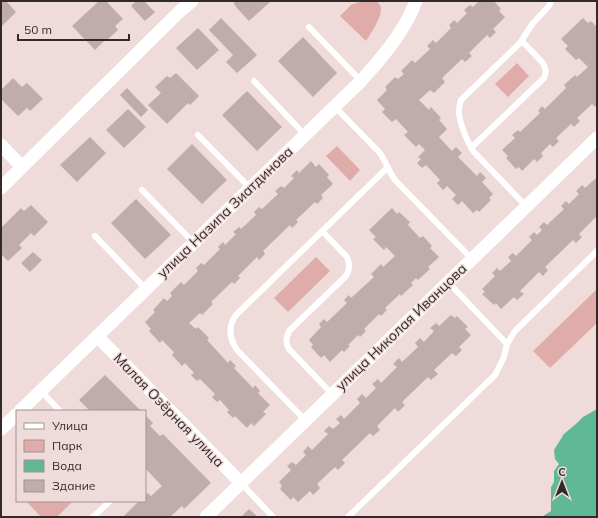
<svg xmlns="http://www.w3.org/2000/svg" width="598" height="518" viewBox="0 0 598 518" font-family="Mulish,sans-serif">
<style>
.green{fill:#e0acaa}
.water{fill:#61b896}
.building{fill:#bfacab}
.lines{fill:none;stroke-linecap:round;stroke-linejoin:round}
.service{stroke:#fff;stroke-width:6}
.minor{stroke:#fff;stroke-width:13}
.labels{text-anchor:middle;stroke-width:3;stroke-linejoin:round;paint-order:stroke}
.street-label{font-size:14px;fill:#312a29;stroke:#efdbda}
</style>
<rect width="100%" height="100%" fill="#efdbda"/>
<path class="green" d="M 362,1 C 366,1 371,0 375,1 C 391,6 370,34 366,41 L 340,16 L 351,5 Z
M 517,63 L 529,76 L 508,97 L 495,84 Z
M 337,146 L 360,170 L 350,181 L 326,156 Z
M 316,257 L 330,271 L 288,312 L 274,298 Z
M 597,289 L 597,323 L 550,368 L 533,351 Z
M 26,501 L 73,501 L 57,517 L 41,517 Z"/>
<path class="water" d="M 597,409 L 597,517 L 536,517 L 543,516 L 551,511 L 551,487 L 554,482 L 554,471 L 559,464 L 555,459 L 554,450 L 564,434 L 577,423 L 583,417 Z"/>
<path class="building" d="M 1,1 L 6,1 L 16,12 L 1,27 Z
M 99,1 L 106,1 L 123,19 L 115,26 L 118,30 L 106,41 L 105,40 L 95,50 L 72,26 Z
M 136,1 L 144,1 L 155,12 L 145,21 L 131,6 Z
M 234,1 L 271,1 L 249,21 L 236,7 L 234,3 Z
M 479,1 L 494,1 L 501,9 L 499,11 L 505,17 L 493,29 L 496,32 L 490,38 L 487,35 L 469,53 L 472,56 L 465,62 L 462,59 L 442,78 L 445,82 L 434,93 L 430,90 L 419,100 L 429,110 L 431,107 L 441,118 L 439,120 L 447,129 L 439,137 L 452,151 L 456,147 L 462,153 L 458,157 L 477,176 L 480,172 L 486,178 L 482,182 L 493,194 L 489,198 L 491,200 L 479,212 L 477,210 L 473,213 L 462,201 L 458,205 L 452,199 L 456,195 L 447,186 L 443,190 L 437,183 L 440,180 L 426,165 L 422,168 L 417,163 L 421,159 L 418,157 L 425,150 L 419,144 L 416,147 L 404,135 L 408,132 L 396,119 L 392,122 L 382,112 L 385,109 L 377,100 L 387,90 L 385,87 L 395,77 L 398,79 L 404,74 L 401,71 L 412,60 L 415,63 L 430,49 L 427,46 L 433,40 L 436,43 L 451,28 L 449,25 L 454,20 L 457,23 L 467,13 L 464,10 L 470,5 L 473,7 Z
M 221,18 L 257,55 L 237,73 L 226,62 L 233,55 L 209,30 Z
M 583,18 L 588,23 L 591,21 L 597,27 L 597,104 L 595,107 L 592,104 L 577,118 L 580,121 L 574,127 L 571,124 L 556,138 L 559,141 L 553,147 L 550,144 L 541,153 L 543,156 L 537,162 L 534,159 L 522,171 L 519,167 L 516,169 L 506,158 L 508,156 L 502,150 L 515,138 L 512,135 L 518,130 L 520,132 L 540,113 L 538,111 L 542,106 L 545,109 L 566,88 L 564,85 L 575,75 L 577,77 L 588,67 L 579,58 L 576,60 L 565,49 L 568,46 L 561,39 Z
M 198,28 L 219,50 L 197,70 L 176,48 Z
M 303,37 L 337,73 L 313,97 L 278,61 Z
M 176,73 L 199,96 L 190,105 L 188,103 L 167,124 L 148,105 L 161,93 L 155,87 L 167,76 L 170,78 Z
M 13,78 L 22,87 L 27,83 L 43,99 L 30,111 L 27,108 L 18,116 L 1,99 L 1,90 Z
M 127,88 L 148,110 L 141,117 L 120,95 Z
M 247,91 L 282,127 L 257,151 L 222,115 Z
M 128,109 L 146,127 L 124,148 L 106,130 Z
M 90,137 L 106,153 L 77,182 L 60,165 Z
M 192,144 L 227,180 L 202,204 L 167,169 Z
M 311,161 L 316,167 L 319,164 L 329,175 L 327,177 L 333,184 L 321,195 L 323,198 L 317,204 L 315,202 L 296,220 L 298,222 L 292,228 L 290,225 L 263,251 L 265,254 L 259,260 L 257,257 L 238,276 L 240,278 L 234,284 L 232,282 L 211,302 L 213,304 L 202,315 L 200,313 L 189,323 L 196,329 L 198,327 L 209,338 L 207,340 L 228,363 L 230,360 L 236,366 L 234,368 L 253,388 L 255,385 L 260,391 L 258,393 L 270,405 L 263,412 L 266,414 L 254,426 L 251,423 L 247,428 L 235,416 L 233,418 L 227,412 L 229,410 L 220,400 L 217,402 L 212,397 L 215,394 L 200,379 L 197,381 L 191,375 L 194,373 L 185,363 L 182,366 L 172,355 L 174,352 L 162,340 L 160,343 L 149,331 L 151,329 L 145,322 L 155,312 L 153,310 L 164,298 L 167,301 L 172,296 L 170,293 L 181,282 L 184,285 L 198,271 L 196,268 L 201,263 L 204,265 L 220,249 L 218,247 L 223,242 L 225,245 L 236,234 L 233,232 L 239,227 L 241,229 L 256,215 L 254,212 L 259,207 L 262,209 L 278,194 L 275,191 L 281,186 L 284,188 L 294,178 L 291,176 L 297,170 L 299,173 Z
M 597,177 L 597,216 L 579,234 L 582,237 L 576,243 L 573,240 L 545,267 L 548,270 L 543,276 L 539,272 L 520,291 L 524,294 L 517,300 L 514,297 L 501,309 L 496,303 L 494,305 L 482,294 L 485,292 L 482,289 L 495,276 L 492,273 L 497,268 L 500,271 L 511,261 L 508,257 L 513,253 L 516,256 L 532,240 L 529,237 L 534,232 L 537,235 L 542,230 L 539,227 L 544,222 L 547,225 L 564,209 L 561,206 L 566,201 L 569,204 L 579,194 L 576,191 L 582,185 L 585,188 Z
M 136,199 L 171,235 L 145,259 L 111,223 Z
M 31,205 L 48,222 L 34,236 L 31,233 L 19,245 L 22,248 L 8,261 L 1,254 L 1,228 L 21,208 L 24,211 Z
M 392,208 L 397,214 L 399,212 L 410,222 L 408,225 L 420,238 L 423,236 L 432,246 L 430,248 L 439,257 L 428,267 L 430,269 L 418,280 L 416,278 L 411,283 L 413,285 L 401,296 L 400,294 L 385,308 L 387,310 L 381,316 L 379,314 L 364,329 L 366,331 L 360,337 L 358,335 L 348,345 L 350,346 L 344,352 L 342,350 L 330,362 L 324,355 L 321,358 L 311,347 L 313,345 L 309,340 L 321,327 L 319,324 L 324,319 L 327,322 L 347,303 L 344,300 L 349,295 L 351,298 L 374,277 L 371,274 L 381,264 L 383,267 L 395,256 L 386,247 L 384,250 L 373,239 L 376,237 L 369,230 Z
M 33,252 L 42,260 L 30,272 L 21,263 Z
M 451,315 L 455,318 L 457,316 L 468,327 L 465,329 L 471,335 L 459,347 L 462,350 L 456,356 L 452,353 L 434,370 L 438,374 L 431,380 L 428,377 L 402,402 L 405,405 L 398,412 L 395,408 L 377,426 L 380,430 L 373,436 L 370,433 L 342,460 L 345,463 L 338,470 L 335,467 L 317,484 L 320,488 L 313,495 L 310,491 L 298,502 L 293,497 L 291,500 L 280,489 L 282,486 L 279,482 L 291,470 L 287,466 L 292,462 L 296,465 L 306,455 L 303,452 L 308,446 L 312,450 L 328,434 L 324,431 L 329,426 L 333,429 L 340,423 L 336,419 L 341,415 L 344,419 L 360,403 L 357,399 L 362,394 L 366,398 L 376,388 L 372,384 L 378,379 L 381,383 L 397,367 L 393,364 L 399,358 L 402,362 L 418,347 L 415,343 L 420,338 L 424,342 L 434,331 L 430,328 L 436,323 L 439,326 Z
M 105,375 L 141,411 L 90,411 L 79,400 Z
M 145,415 L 153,423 L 150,426 L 160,436 L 163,434 L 211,483 L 184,509 L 182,506 L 170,517 L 123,517 L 139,501 L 145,501 L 145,496 L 148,493 L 151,496 L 162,486 L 145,468 Z
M 249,509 L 258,517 L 241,517 Z"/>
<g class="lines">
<path class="service" d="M 309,27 L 361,81
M 254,81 L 305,135
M 334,106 L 379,152 C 386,161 389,172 395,180 L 472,259
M 198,135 L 250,188
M 471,148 L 544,78 L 546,71 L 543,63 L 522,41
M 142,190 L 194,243
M 526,206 L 474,152 C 468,144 458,120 459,110 C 459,106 460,103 461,100 L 520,43 L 533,23 L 549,6 L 551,1
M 322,231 L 347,257 C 350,265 350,269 346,276 L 289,331 C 286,338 285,343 289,349 L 332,394
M 95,236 L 146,289
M 448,282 L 507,344
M 41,391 L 60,411
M 305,420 L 237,350 C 229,338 228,326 236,315 L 388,167
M 241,483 L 273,517
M 93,517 L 110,501
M 348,517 L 495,375 L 504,357 L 507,344 L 515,331 L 597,251"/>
<path class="minor" d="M 1,145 L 22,167
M 1,188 L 179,12 L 192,1
M 97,336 L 241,483
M 20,411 L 361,81 C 375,65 389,50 400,32 C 407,22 412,11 416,1
M 1,429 L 17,414
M 206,517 L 597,138"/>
</g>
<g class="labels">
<g class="street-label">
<text transform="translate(225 212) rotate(-44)" y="5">улица Назипа Зиатдинова</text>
<text transform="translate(401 327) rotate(-44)" y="5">улица Николая Иванцова</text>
<text transform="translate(169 410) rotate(46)" y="5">Малая Озёрная улица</text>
</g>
</g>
<rect width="598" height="518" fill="none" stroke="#312a29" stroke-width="4"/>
<rect x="16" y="410" width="130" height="92" fill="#efdbda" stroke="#a39493"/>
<rect x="24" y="423" width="20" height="6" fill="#ffffff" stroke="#a39493"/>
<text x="52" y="430" font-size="12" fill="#312a29">Улица</text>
<rect x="24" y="440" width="20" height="12" fill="#e0acaa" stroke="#a39493"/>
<text x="52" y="450" font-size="12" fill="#312a29">Парк</text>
<rect x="24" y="460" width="20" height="12" fill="#61b896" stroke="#a39493"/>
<text x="52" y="470" font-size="12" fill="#312a29">Вода</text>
<rect x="24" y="480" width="20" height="12" fill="#bfacab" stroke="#a39493"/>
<text x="52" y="490" font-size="12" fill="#312a29">Здание</text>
<g transform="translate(562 482)" stroke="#efdbda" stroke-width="3" paint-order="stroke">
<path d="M0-3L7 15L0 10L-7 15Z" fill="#312a29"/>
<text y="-6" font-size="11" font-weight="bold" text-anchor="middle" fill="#312a29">С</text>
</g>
<path d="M18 34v6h111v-6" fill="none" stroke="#312a29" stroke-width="2"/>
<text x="24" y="34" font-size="12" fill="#312a29" stroke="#efdbda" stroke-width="3" paint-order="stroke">50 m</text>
</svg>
